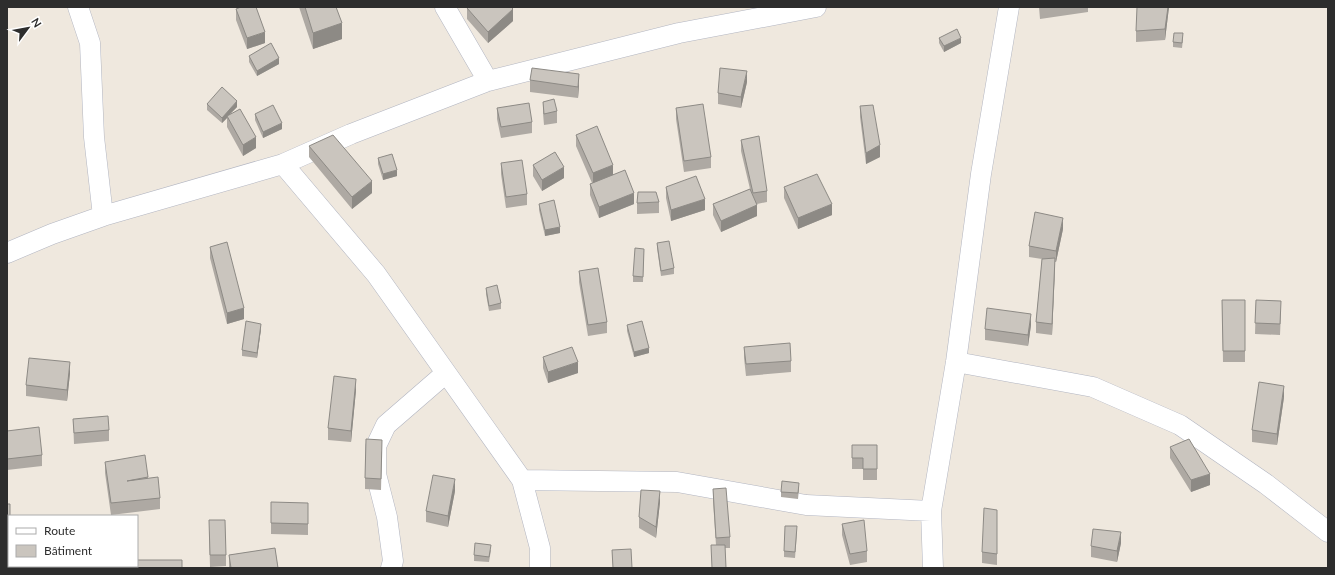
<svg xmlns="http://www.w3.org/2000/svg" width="1335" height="575" viewBox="0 0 1335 575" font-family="Lato,sans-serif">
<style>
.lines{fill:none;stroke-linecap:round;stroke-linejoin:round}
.minor-casing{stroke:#b2b5c1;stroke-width:21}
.minor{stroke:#fff;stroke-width:20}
.wall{fill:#aea9a3}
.shaded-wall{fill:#8d8a85}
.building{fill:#cac5be;stroke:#8d8a85}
</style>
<rect width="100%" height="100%" fill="#efe8de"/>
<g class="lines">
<defs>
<path id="minor" d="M 78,7 L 90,43 L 94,137 L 103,216
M 445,7 L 488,81
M 283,164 L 376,274 L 522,480 L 540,548 L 540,568
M 7,253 L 52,234 L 103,216 L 283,164 L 351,134 L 488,81 L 679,33 L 816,7
M 956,362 L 1093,387 L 1180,425 L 1266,484 L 1328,532
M 522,480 L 677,482 L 806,505 L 931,511
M 391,568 L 393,561 L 387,517 L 376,474 L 376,446 L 386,425 L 446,373
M 933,568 L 931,511 L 956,362 L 981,174 L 1009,7"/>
</defs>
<use href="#minor" class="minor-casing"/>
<use href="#minor" class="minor"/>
</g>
<path class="wall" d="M 299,7 L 336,7 L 342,39 L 313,49 Z
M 1039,7 L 1088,7 L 1088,12 L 1040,19 Z
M 1169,7 L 1165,40 L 1136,42 L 1136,31 Z
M 467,8 L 513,21 L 488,43 L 467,19 Z
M 236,9 L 265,43 L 247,49 L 236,20 Z
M 939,38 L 961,43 L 944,52 L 939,43 Z
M 1183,39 L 1182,48 L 1173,47 L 1173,42 Z
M 249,56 L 279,64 L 257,76 L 249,62 Z
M 530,80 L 579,85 L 578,98 L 530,92 Z
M 747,82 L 741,108 L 718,104 L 718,93 Z
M 543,102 L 557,111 L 557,123 L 544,125 L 543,113 Z
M 207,104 L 237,107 L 230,114 L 256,148 L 243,156 L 227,127 L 227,118 L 222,123 L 207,110 Z
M 860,106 L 880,157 L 866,164 L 860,117 Z
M 497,108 L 532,122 L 532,133 L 501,138 L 497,119 Z
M 676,108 L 711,157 L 711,168 L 684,172 L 676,119 Z
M 255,114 L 282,129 L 263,138 L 255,120 Z
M 576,135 L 613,175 L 634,204 L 599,218 L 590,195 L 590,184 L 592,183 L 576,146 Z
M 741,140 L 767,191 L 767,202 L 757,204 L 757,216 L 721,232 L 713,215 L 713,204 L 750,189 L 741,151 Z
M 309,146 L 372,193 L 352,209 L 309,157 Z
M 378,158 L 397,176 L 383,180 L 378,164 Z
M 501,163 L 527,194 L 527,205 L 506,208 L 501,174 Z
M 533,165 L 564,178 L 542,191 L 533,176 Z
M 666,187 L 705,210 L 671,221 L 666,198 Z
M 784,187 L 832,215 L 798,229 L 784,198 Z
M 659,202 L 659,213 L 637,214 L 637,203 Z
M 539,204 L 560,233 L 545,236 L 539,210 Z
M 1063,229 L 1056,262 L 1055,262 L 1052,335 L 1036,333 L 1036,322 L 1042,259 L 1029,257 L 1029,246 Z
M 657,243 L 674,268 L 674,274 L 661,276 L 657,248 Z
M 210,247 L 244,319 L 227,324 L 210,258 Z
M 644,249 L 643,282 L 633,282 L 633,276 Z
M 579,271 L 607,322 L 607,333 L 588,336 L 579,282 Z
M 486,288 L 501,303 L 501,309 L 489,311 L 486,294 Z
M 1222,300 L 1245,300 L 1245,362 L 1223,362 Z
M 1256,300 L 1281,312 L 1280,335 L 1255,334 Z
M 627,325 L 649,353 L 634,357 L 627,331 Z
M 1031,325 L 1028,346 L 985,340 L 985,329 Z
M 261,329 L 257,358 L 242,356 L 242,350 Z
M 744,347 L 791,361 L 791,372 L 746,376 L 744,358 Z
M 543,357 L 578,373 L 548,383 L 543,368 Z
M 70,373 L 67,401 L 26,396 L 26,385 Z
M 356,390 L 351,442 L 328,440 L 328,428 Z
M 1284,397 L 1277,445 L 1252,442 L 1252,430 Z
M 73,419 L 109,430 L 109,441 L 74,444 Z
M 7,431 L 42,455 L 42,466 L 7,470 Z
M 877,445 L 877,480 L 863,480 L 863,469 L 852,469 L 852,458 Z
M 1170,447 L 1210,485 L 1191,492 L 1170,458 Z
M 382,451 L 381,490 L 365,489 L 365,478 Z
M 105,462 L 148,477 L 148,478 L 160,498 L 160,509 L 111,515 L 105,473 Z
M 713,489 L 730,537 L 730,548 L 725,548 L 716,545 L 713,501 Z
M 799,489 L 798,499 L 781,497 L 781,492 Z
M 455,491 L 448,527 L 426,522 L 426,511 Z
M 660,502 L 656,538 L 639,528 L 639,517 Z
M 308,503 L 308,535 L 271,534 L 271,523 Z
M 7,504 L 9,516 L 9,559 L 7,559 Z
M 997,510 L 997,565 L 982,563 L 982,552 Z
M 842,524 L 867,551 L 867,562 L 850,565 L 842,535 Z
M 209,531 L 226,555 L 226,566 L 210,567 Z
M 797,532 L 795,558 L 784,557 L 784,551 Z
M 1121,543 L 1117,562 L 1091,557 L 1091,546 Z
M 275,548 L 278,568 L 229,568 L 229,555 Z
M 491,550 L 489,562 L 474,561 L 474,555 Z
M 612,550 L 632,568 L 613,568 Z"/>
<path class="shaded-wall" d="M 1168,7 L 1169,7 L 1165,40 L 1165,29 Z
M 513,9 L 513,21 L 488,43 L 488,32 Z
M 342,23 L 342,39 L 313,49 L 313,33 Z
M 265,32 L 265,43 L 247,49 L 247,38 Z
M 961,38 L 961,43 L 944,52 L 944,46 Z
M 279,58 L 279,64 L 257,76 L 257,71 Z
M 747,71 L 747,82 L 741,108 L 741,97 Z
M 579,74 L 579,85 L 578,98 L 578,87 Z
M 237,101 L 237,107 L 227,117 L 227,116 L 227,118 L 222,123 L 222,118 Z
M 282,123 L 282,129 L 263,138 L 263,132 Z
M 256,137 L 256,148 L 243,156 L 243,145 Z
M 880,145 L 880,157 L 866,164 L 866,153 Z
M 613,165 L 613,176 L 593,185 L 593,173 Z
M 564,167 L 564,178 L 542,191 L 542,180 Z
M 397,170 L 397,176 L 383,180 L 383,174 Z
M 372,181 L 372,193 L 352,209 L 352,197 Z
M 634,193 L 634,204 L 599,218 L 599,207 Z
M 705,199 L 705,210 L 671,221 L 671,210 Z
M 832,204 L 832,215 L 798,229 L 798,218 Z
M 757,205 L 757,216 L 721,232 L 721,221 Z
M 1063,218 L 1063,229 L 1056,262 L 1056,251 Z
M 560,227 L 560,233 L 545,236 L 545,230 Z
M 1055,258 L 1055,269 L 1052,335 L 1052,324 Z
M 244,308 L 244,319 L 227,324 L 227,313 Z
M 1031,314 L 1031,325 L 1028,346 L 1028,335 Z
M 261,324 L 261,329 L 257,358 L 257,353 Z
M 649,348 L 649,353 L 634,357 L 634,352 Z
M 70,362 L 70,373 L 67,401 L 67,390 Z
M 578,362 L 578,373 L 548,383 L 548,372 Z
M 356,379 L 356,390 L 351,442 L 351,431 Z
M 1284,386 L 1284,397 L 1277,445 L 1277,434 Z
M 1210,474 L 1210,485 L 1191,492 L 1191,480 Z
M 455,479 L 455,491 L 448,527 L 448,516 Z
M 660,491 L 660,502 L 656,538 L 656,527 Z
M 1121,532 L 1121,543 L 1117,562 L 1117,551 Z"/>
<path class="building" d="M 241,7 L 256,7 L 265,32 L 247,38 L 236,9 Z
M 305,7 L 336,7 L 342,23 L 313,33 Z
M 469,7 L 511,7 L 513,9 L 488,32 L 467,8 Z
M 1137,7 L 1168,7 L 1165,29 L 1136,31 Z
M 957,29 L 961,38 L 944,46 L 939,38 Z
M 1174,33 L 1183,33 L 1182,43 L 1173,42 Z
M 271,43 L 279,58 L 257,71 L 249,56 Z
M 532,68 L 579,74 L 578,87 L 530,80 Z
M 720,68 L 747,71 L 741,97 L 718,93 Z
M 222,87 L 237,101 L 222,118 L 207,104 Z
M 554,99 L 557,111 L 544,114 L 543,102 Z
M 529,103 L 532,122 L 501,127 L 497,108 Z
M 703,104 L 711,157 L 684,161 L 676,108 Z
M 273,105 L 282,123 L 263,132 L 255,114 Z
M 873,105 L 880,145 L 866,153 L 860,106 Z
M 240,109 L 256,137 L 243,145 L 227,116 Z
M 597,126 L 613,165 L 593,173 L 576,135 Z
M 333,135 L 372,181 L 352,197 L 309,146 Z
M 759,136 L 767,191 L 753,193 L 741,140 Z
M 555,152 L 564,167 L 542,180 L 533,165 Z
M 392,154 L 397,170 L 383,174 L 378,158 Z
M 522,160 L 527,194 L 506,197 L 501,163 Z
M 625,170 L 634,193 L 599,207 L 590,184 Z
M 817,174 L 832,204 L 798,218 L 784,187 Z
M 696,176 L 705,199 L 671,210 L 666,187 Z
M 750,189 L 757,205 L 721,221 L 713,204 Z
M 638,192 L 656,192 L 659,202 L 637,203 Z
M 554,200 L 560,227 L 545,230 L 539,204 Z
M 1035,212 L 1063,218 L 1056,251 L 1029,246 Z
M 669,241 L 674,268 L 661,271 L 657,243 Z
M 227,242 L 244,308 L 227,313 L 210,247 Z
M 635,248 L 644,249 L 643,277 L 633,276 Z
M 1055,258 L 1052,324 L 1036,322 L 1042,259 Z
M 598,268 L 607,322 L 588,325 L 579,271 Z
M 497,285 L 501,303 L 489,306 L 486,288 Z
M 1222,300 L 1245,300 L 1245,351 L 1223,351 Z
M 1256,300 L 1281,301 L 1280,324 L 1255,323 Z
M 987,308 L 1031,314 L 1028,335 L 985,329 Z
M 246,321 L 261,324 L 257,353 L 242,350 Z
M 642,321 L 649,348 L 634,352 L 627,325 Z
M 790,343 L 791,361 L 746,364 L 744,347 Z
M 572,347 L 578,362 L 548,372 L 543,357 Z
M 29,358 L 70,362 L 67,390 L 26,385 Z
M 334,376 L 356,379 L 351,431 L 328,428 Z
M 1259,382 L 1284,386 L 1277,434 L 1252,430 Z
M 108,416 L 109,430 L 74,433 L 73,419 Z
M 39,427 L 42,455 L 7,459 L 7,431 Z
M 366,439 L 382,440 L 381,479 L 365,478 Z
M 1189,439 L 1210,474 L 1191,480 L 1170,447 Z
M 852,445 L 877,445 L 877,469 L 863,469 L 863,458 L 852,458 Z
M 145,455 L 148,477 L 127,481 L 158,477 L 160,498 L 111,503 L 105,462 Z
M 433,475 L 455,479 L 448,516 L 426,511 Z
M 782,481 L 799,483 L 798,493 L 781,492 Z
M 726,488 L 730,537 L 716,538 L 713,489 Z
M 641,490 L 660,491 L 656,527 L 639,517 Z
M 271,502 L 308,503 L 308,524 L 271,523 Z
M 7,504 L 10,504 L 10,516 L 9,516 L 9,548 L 7,548 Z
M 984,508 L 997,510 L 997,554 L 982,552 Z
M 209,520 L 225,520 L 226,555 L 210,555 Z
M 864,520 L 867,551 L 850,554 L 842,524 Z
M 785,526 L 797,526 L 795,552 L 784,551 Z
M 1093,529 L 1121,532 L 1117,551 L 1091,546 Z
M 475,543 L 491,545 L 489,557 L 474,555 Z
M 711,545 L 725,545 L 726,568 L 712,568 Z
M 275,548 L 278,568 L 231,568 L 229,555 Z
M 631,549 L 632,568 L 613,568 L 612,550 Z
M 137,560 L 182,560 L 182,568 L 120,568 L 120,566 L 137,566 Z"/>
<rect width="1335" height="575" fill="none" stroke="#2d2d2d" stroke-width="16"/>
<rect x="8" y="515" width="130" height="52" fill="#ffffff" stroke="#ababab"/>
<rect x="16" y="528" width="20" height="6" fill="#ffffff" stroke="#ababab"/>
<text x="44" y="535" font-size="12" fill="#2d2d2d">Route</text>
<rect x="16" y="545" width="20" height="12" fill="#cac5be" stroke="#ababab"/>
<text x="44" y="555" font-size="12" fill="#2d2d2d">Bâtiment</text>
<g transform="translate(28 28) rotate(58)" stroke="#ffffff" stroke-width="3" paint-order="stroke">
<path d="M0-3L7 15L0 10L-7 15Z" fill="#2d2d2d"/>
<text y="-6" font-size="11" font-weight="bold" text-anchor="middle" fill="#2d2d2d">N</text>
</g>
</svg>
